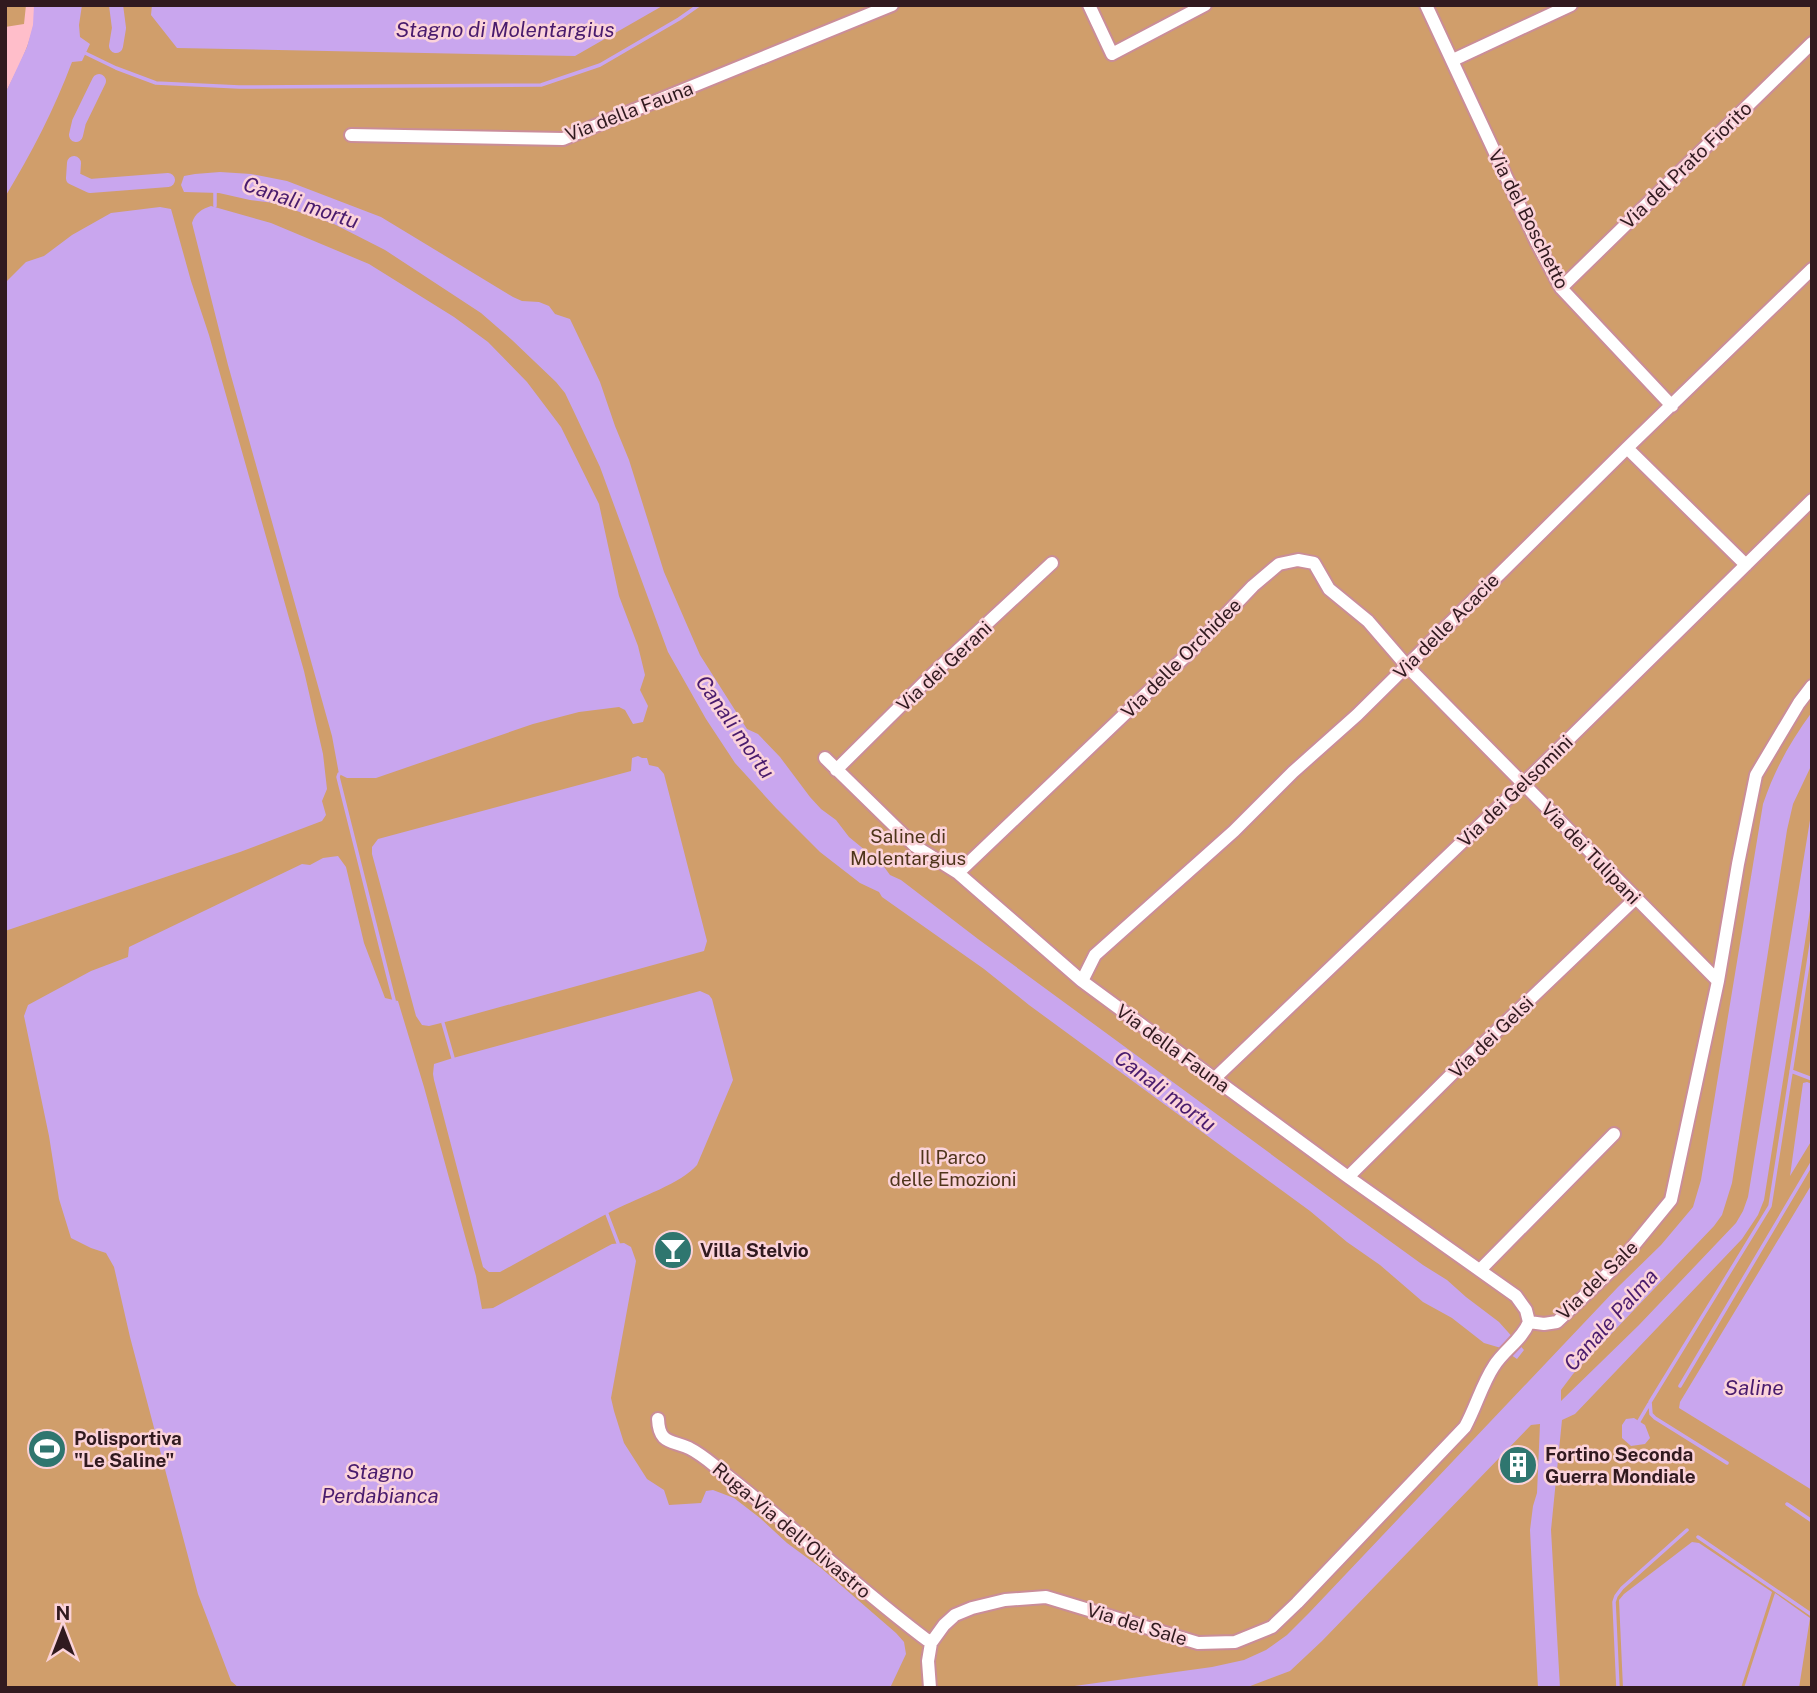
<svg xmlns="http://www.w3.org/2000/svg" width="1817" height="1693" viewBox="0 0 1817 1693" font-family="'Public Sans',sans-serif">
<style>
.green{fill:#d09e6b}
.water{fill:#c9a6ee}
.lines{fill:none;stroke-linecap:round;stroke-linejoin:round}
.stream{stroke:#c9a6ee;stroke-width:3.5}
.canal{stroke:#c9a6ee;stroke-width:14}
.minor-casing{stroke:#ca8d99;stroke-width:16}
.minor{stroke:#fff;stroke-width:12}
.labels{text-anchor:middle;stroke-width:5;stroke-linejoin:round;paint-order:stroke}
.street-label{font-size:19px;fill:#311a1f;stroke:#fbd3da}
.park-label{font-size:19px;fill:#4f351b;stroke:#fbd3da}
.poi-label{font-size:19px;font-weight:bold;fill:#311a1f;stroke:#fbd3da;text-anchor:start}
.water-label{font-size:21px;font-style:italic;fill:#491b6d;stroke:#fbd3da}
</style>
<rect width="100%" height="100%" fill="#ffbeca"/>
<path class="green" d="M 5,5 L 26,5 L 24,24 L 5,27 Z
M 36,5 L 1812,5 L 1812,1688 L 5,1688 L 5,94 C 19,66 35,37 36,5 Z"/>
<path class="water" d="M 34,5 L 82,5 L 79,25 L 80,37 L 90,44 L 82,61 L 72,62 C 54,110 32,152 5,197 L 5,94 L 27,47 L 33,25 Z
M 152,5 L 664,5 L 575,56 L 177,48 L 151,15 Z
M 220,172 L 251,174 L 287,181 L 381,217 L 513,297 L 522,301 L 539,302 L 549,306 L 555,314 L 570,319 L 600,382 L 615,426 L 629,460 L 664,572 L 700,655 L 747,729 L 758,734 L 780,757 L 810,797 L 821,809 L 836,820 L 849,837 L 882,864 L 890,875 L 901,880 L 978,939 L 1358,1218 L 1423,1265 L 1447,1280 L 1466,1297 L 1499,1322 L 1524,1350 L 1517,1359 L 1501,1348 L 1484,1343 L 1452,1318 L 1423,1302 L 1380,1265 L 1347,1242 L 1310,1211 L 1029,1005 L 984,969 L 882,897 L 879,892 L 860,883 L 820,852 L 776,808 L 735,763 L 706,719 L 668,652 L 600,467 L 575,414 L 565,393 L 556,382 L 512,340 L 481,313 L 385,250 L 334,224 L 274,203 L 250,200 L 219,193 L 184,192 L 181,185 L 184,176 L 195,174 Z
M 211,206 L 271,223 L 369,264 L 454,317 L 488,342 L 527,382 L 561,427 L 599,504 L 619,596 L 638,646 L 645,675 L 640,690 L 648,706 L 643,722 L 633,724 L 625,710 L 619,707 L 579,712 L 533,724 L 376,778 L 347,778 L 339,774 L 332,736 L 228,365 L 192,223 C 195,213 202,209 211,206 Z
M 160,207 L 171,209 L 191,281 L 209,335 L 304,671 L 323,754 L 327,789 L 322,801 L 326,815 L 322,821 L 240,852 L 5,931 L 5,283 L 26,262 L 44,256 L 72,235 L 111,213 Z
M 1812,712 L 1812,764 L 1793,804 L 1787,830 L 1732,1183 L 1722,1215 L 1714,1226 L 1573,1374 L 1561,1390 L 1561,1401 L 1639,1325 L 1736,1223 L 1743,1211 L 1748,1197 L 1812,808 L 1812,898 L 1764,1200 L 1758,1215 L 1742,1239 L 1575,1414 L 1562,1420 L 1551,1530 L 1560,1688 L 1538,1688 L 1530,1530 L 1533,1506 L 1537,1493 L 1540,1424 L 1531,1425 L 1322,1641 L 1290,1671 L 1245,1688 L 1060,1688 L 1212,1667 L 1244,1660 L 1266,1650 L 1287,1635 L 1309,1613 L 1618,1287 L 1661,1245 L 1693,1207 L 1701,1180 L 1763,804 C 1775,769 1790,742 1812,712 Z
M 638,756 L 642,758 L 647,758 L 649,765 L 658,767 L 664,774 L 707,941 L 704,951 L 453,1020 L 429,1026 L 422,1025 L 416,1016 L 372,854 L 372,847 L 378,839 L 631,771 L 632,758 Z
M 338,856 L 346,867 L 364,943 L 385,998 L 398,1001 L 424,1087 L 476,1276 L 482,1309 L 493,1308 L 612,1244 L 624,1243 L 631,1247 L 636,1261 L 611,1398 L 614,1411 L 624,1443 L 647,1479 L 664,1490 L 669,1505 L 701,1503 L 706,1491 L 713,1490 L 734,1498 L 760,1518 L 787,1543 L 821,1568 L 896,1633 L 904,1642 L 906,1654 L 890,1688 L 239,1688 L 231,1681 L 198,1594 L 130,1337 L 114,1267 L 106,1253 L 91,1248 L 71,1238 L 59,1199 L 49,1136 L 24,1016 L 28,1005 L 91,971 L 128,957 L 129,947 L 302,864 L 310,865 L 323,858 Z
M 700,991 L 709,995 L 712,999 L 733,1080 L 697,1165 C 682,1183 638,1198 616,1209 C 577,1229 539,1251 500,1272 L 489,1272 L 483,1267 L 434,1080 L 433,1074 L 434,1064 L 453,1058 Z
M 1807,1082 L 1812,1084 L 1812,1140 L 1790,1176 L 1803,1083 Z
M 1812,1184 L 1812,1490 L 1679,1408 L 1680,1402 Z
M 1634,1418 L 1645,1425 L 1650,1438 L 1645,1444 L 1631,1446 L 1622,1438 L 1622,1425 L 1626,1419 Z
M 1692,1542 L 1699,1543 L 1772,1592 L 1741,1688 L 1623,1688 L 1619,1600 L 1624,1594 Z
M 1775,1593 L 1810,1618 L 1799,1688 L 1744,1688 Z"/>
<g class="lines">
<path class="stream" d="M 83,52 L 116,68 L 156,83 L 239,87 L 541,85 L 600,65 L 679,19 L 699,5
M 215,191 L 215,206
M 339,774 L 338,777 L 394,1000
M 443,1023 L 453,1058
M 1791,1071 L 1812,1079
M 607,1214 L 618,1243
M 1680,1386 L 1812,1163
M 1639,1421 L 1649,1404
M 1727,1463 L 1655,1418 L 1651,1414 L 1650,1402 L 1770,1206 L 1812,939
M 1787,1504 L 1812,1521
M 1698,1537 L 1812,1615
M 1618,1688 L 1614,1602 L 1616,1596 L 1622,1588 L 1687,1530"/>
<path class="canal" d="M 116,46 L 119,28 L 116,5
M 76,135 L 79,122 L 99,81
M 74,163 L 73,178 L 90,186 L 168,180"/>
<defs>
<path id="minor" d="M 1089,5 L 1112,54 L 1205,5
M 1426,5 L 1537,243 L 1561,288 L 1672,406
M 1453,60 L 1571,5
M 351,135 L 563,139 L 892,5
M 1561,288 L 1812,43
M 1627,448 L 1746,565
M 825,758 L 915,846 L 958,873 L 1082,981 L 1348,1177 L 1516,1296 L 1526,1310 L 1529,1322
M 836,770 L 939,668 L 1052,563
M 958,873 L 1191,651 L 1253,586 L 1279,564 L 1298,560 L 1314,563 L 1329,589 L 1368,621 L 1406,665 L 1718,981
M 1082,981 L 1095,955 L 1234,831 L 1293,772 L 1357,715 L 1627,448 L 1812,269
M 1215,1078 L 1524,783 L 1812,500
M 1348,1177 L 1458,1068 L 1635,899
M 1480,1270 L 1614,1134
M 658,1419 C 659,1444 671,1440 689,1448 C 701,1454 710,1462 720,1470 C 792,1525 858,1589 931,1643
M 930,1688 L 928,1661 L 931,1643 L 944,1625 L 955,1615 L 972,1608 L 1005,1600 L 1046,1597 L 1198,1643 L 1235,1642 L 1272,1627 L 1297,1603 L 1465,1427 C 1476,1407 1482,1384 1494,1366 C 1504,1350 1522,1340 1529,1322 L 1544,1324 L 1557,1322 L 1621,1261 L 1671,1200 L 1718,981 L 1738,864 L 1756,775 L 1799,703 L 1812,686"/>
</defs>
<use href="#minor" class="minor-casing"/>
<use href="#minor" class="minor"/>
</g>
<defs>
<symbol id="bar-disc" viewBox="-11 -11 22 22"><circle r="9.5" fill="#2f766f" stroke="#fbd3da"/><path d="M-6-5H6L.8 .8V4.5H3.5V6h-7V4.5H-.8V.8Z" fill="#fff"/></symbol>
<symbol id="stadium-disc" viewBox="-11 -11 22 22"><circle r="9.5" fill="#2f766f" stroke="#fbd3da"/><path d="M0-5a6.5 5 0 1 0 0 10a6.5 5 0 1 0 0-10ZM-3.5-1.8h7v3.6h-7Z" fill="#fff"/></symbol>
<symbol id="building-disc" viewBox="-11 -11 22 22"><circle r="9.5" fill="#2f766f" stroke="#fbd3da"/><path d="M-4-6H4V6H1V3H-1V6H-4ZM-2.5-4.3h1.7v1.8h-1.7ZM.8-4.3h1.7v1.8H.8ZM-2.5-1h1.7V.8h-1.7ZM.8-1h1.7V.8H.8Z" fill="#fff"/></symbol>
</defs>
<g fill-rule="evenodd">
<use href="#bar-disc" x="651" y="1228" width="44" height="44"/>
<use href="#stadium-disc" x="25" y="1427" width="44" height="44"/>
<use href="#building-disc" x="1496" y="1443" width="44" height="44"/>
</g>
<g class="labels">
<g class="street-label">
<text transform="translate(629 111) rotate(-21)" y="7">Via della Fauna</text>
<text transform="translate(1686 165) rotate(-44)" y="7">Via del Prato Fiorito</text>
<text transform="translate(1529 219) rotate(63)" y="7">Via del Boschetto</text>
<text transform="translate(1446 626) rotate(-45)" y="7">Via delle Acacie</text>
<text transform="translate(1181 658) rotate(-45)" y="7">Via delle Orchidee</text>
<text transform="translate(944 666) rotate(-43)" y="7">Via dei Gerani</text>
<text transform="translate(1515 791) rotate(-44)" y="7">Via dei Gelsomini</text>
<text transform="translate(1591 853) rotate(46)" y="7">Via dei Tulipani</text>
<text transform="translate(1491 1037) rotate(-44)" y="7">Via dei Gelsi</text>
<text transform="translate(1173 1048) rotate(36)" y="7">Via della Fauna</text>
<text transform="translate(1597 1280) rotate(-44)" y="7">Via del Sale</text>
<text transform="translate(792 1530) rotate(40)" y="7">Ruga-Via dell'Olivastro</text>
<text transform="translate(1137 1624) rotate(17)" y="7">Via del Sale</text>
</g>
<g class="park-label">
<text x="908" y="843">Saline di<tspan x="908" dy="22">Molentargius</tspan></text>
<text x="953" y="1164">Il Parco<tspan x="953" dy="22">delle Emozioni</tspan></text>
</g>
<g class="poi-label">
<text x="700" y="1257">Villa Stelvio</text>
<text x="74" y="1445">Polisportiva<tspan x="74" dy="22">"Le Saline"</tspan></text>
<text x="1545" y="1461">Fortino Seconda<tspan x="1545" dy="22">Guerra Mondiale</tspan></text>
</g>
<g class="water-label">
<text x="505" y="37">Stagno di Molentargius</text>
<text transform="translate(301 203) rotate(19)" y="7">Canali mortu</text>
<text transform="translate(735 727) rotate(55)" y="7">Canali mortu</text>
<text transform="translate(1165 1091) rotate(37)" y="7">Canali mortu</text>
<text transform="translate(1611 1320) rotate(-48)" y="7">Canale Palma</text>
<text x="1754" y="1395">Saline</text>
<text x="380" y="1479">Stagno<tspan x="380" dy="24">Perdabianca</tspan></text>
</g>
</g>
<rect width="1817" height="1693" fill="none" stroke="#311a1f" stroke-width="14"/>
<g transform="translate(63 1630)" stroke="#fbd3da" stroke-width="5" paint-order="stroke">
<path d="M0-5L12 26L0 18L-12 26Z" fill="#311a1f"/>
<text y="-10" font-size="19" font-weight="bold" text-anchor="middle" fill="#311a1f">N</text>
</g>
</svg>
